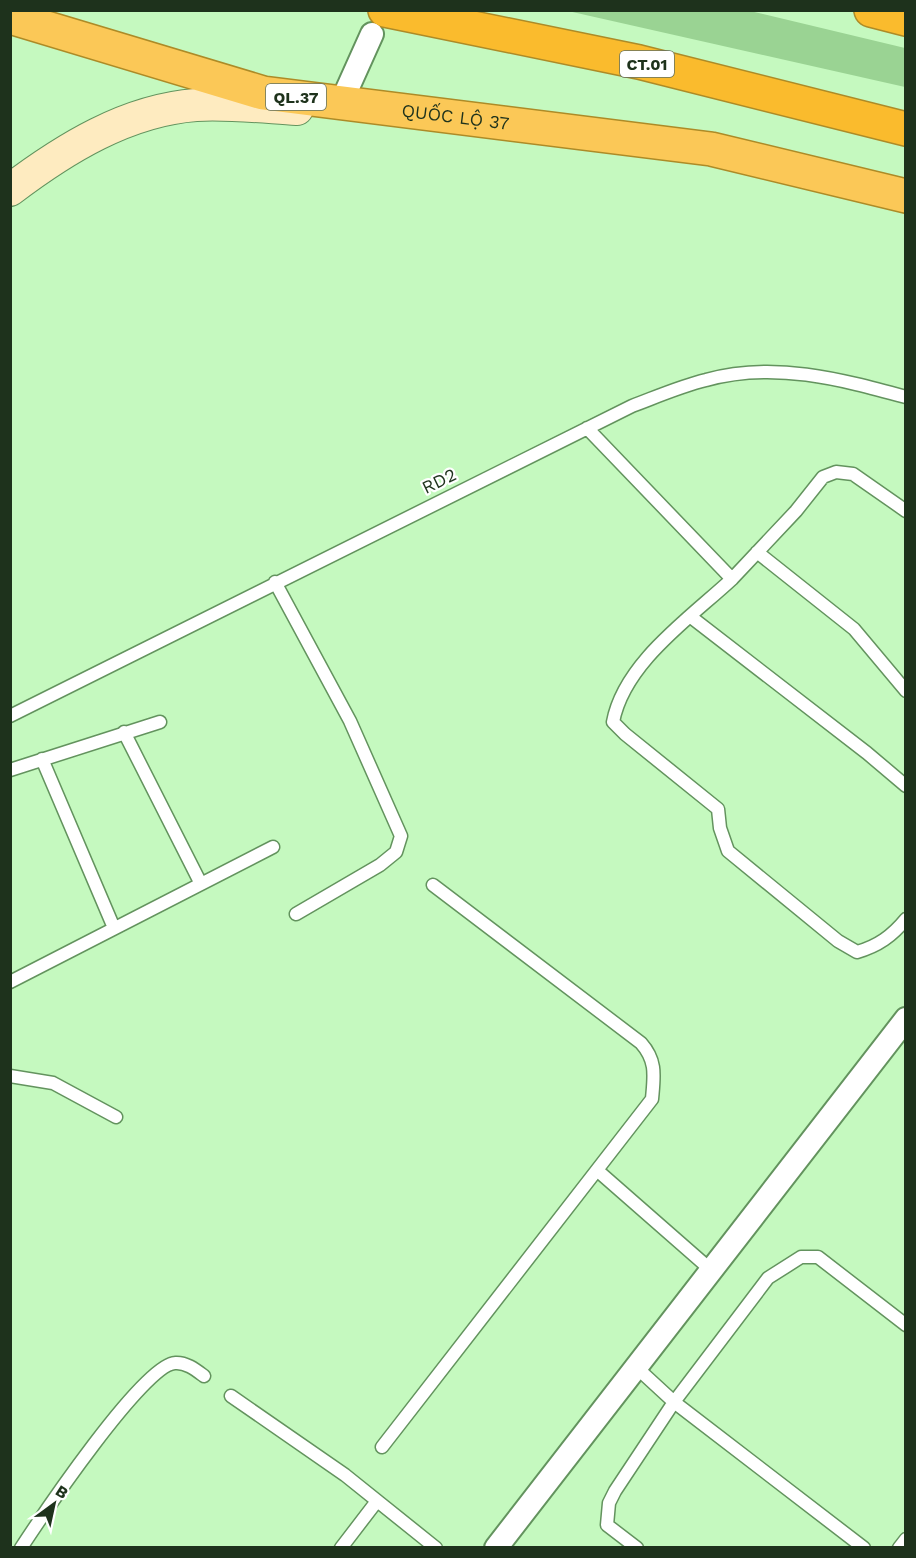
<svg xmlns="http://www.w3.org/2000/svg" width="916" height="1558" viewBox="0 0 916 1558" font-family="'Work Sans',sans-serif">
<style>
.green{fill:#9ad393}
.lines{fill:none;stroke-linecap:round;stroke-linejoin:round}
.service-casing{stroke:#63935e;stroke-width:15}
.minor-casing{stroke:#63935e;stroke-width:26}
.secondary-casing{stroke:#63935e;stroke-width:34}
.trunk-casing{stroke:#ad8b27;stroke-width:36}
.motorway-casing{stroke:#ad8b27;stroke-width:36}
.service{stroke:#fff;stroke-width:12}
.minor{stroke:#fff;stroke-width:22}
.secondary{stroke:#feebc0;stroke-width:32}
.trunk{stroke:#fbc857;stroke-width:33}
.motorway{stroke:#fabb2d;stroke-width:33}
.labels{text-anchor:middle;stroke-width:4.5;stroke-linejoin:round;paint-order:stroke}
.shield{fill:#fff;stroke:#627060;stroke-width:1.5}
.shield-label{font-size:16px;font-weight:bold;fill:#1e321c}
.street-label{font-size:18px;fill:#1e321c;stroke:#fff}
</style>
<rect width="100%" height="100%" fill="#c5f9bf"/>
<path class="green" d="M 568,11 L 750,11 L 905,48 L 905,87 Z"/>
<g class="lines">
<defs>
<path id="service" d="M 587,428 L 732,579 L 796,511 L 823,477 L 836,472 L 853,474 L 906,511
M 757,552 L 854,629 L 906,691
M 732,579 C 690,618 624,663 613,722 L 625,734 L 718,809 L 720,828 L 728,851 L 838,941 L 857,952 C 878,946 892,936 906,919
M 275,582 L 350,721 L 401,836 L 396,852 L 380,865 L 296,914
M 691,617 L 867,753 L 906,786
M 10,716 L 632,406 C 656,397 681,386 706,380 C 773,361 840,379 906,397
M 124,732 L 201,884
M 42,759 L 114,928
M 10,770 L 160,722
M 10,982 L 273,847
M 10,1076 L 53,1083 L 116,1117
M 598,1171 L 711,1270
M 636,1367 L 674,1402 L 768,1278 L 801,1257 L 818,1257 L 906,1325
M 231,1396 L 345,1475 L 436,1548
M 382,1447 L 652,1099 C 654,1076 657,1061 641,1043 L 433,885
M 21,1548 C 42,1516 144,1364 175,1363 C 186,1362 196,1370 204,1376
M 341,1548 L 377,1501
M 637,1548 L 607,1525 L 609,1503 L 615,1491 L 674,1402 L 864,1548
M 899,1548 L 906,1539"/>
<path id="minor" d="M 341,103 L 372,34
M 496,1548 L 906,1019"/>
<path id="secondary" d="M 10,190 C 64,149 127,110 196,105 C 229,103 264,107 297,109"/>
<g id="trunk">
<path id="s1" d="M 10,17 L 263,93 L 711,149 L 906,196"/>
</g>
<path id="motorway" d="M 385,10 L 639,62 L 906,129
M 871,10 L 906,19"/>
</defs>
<use href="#service" class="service-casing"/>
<use href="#minor" class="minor-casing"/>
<use href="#secondary" class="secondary-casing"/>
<use href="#trunk" class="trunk-casing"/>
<use href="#motorway" class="motorway-casing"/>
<use href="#service" class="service"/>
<use href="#minor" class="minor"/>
<use href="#secondary" class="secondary"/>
<use href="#trunk" class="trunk"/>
<use href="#motorway" class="motorway"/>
</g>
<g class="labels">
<g class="shield">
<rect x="620" y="51" width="54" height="26" rx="4.5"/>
<rect x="266" y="84" width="60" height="26" rx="4.5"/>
</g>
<g class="shield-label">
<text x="647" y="70">CT.01</text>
<text x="296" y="103">QL.37</text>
</g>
<g class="street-label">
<text dy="6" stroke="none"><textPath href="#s1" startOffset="458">QUỐC LỘ 37</textPath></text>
<text transform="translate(439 481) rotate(-26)" y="6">RD2</text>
</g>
</g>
<rect width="916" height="1558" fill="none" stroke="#1e321c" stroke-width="24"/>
<g transform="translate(54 1504) rotate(33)" stroke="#ffffff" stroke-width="4.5" paint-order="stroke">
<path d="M0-4.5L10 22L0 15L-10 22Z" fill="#1e321c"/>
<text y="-9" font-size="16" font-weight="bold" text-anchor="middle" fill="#1e321c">B</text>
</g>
</svg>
